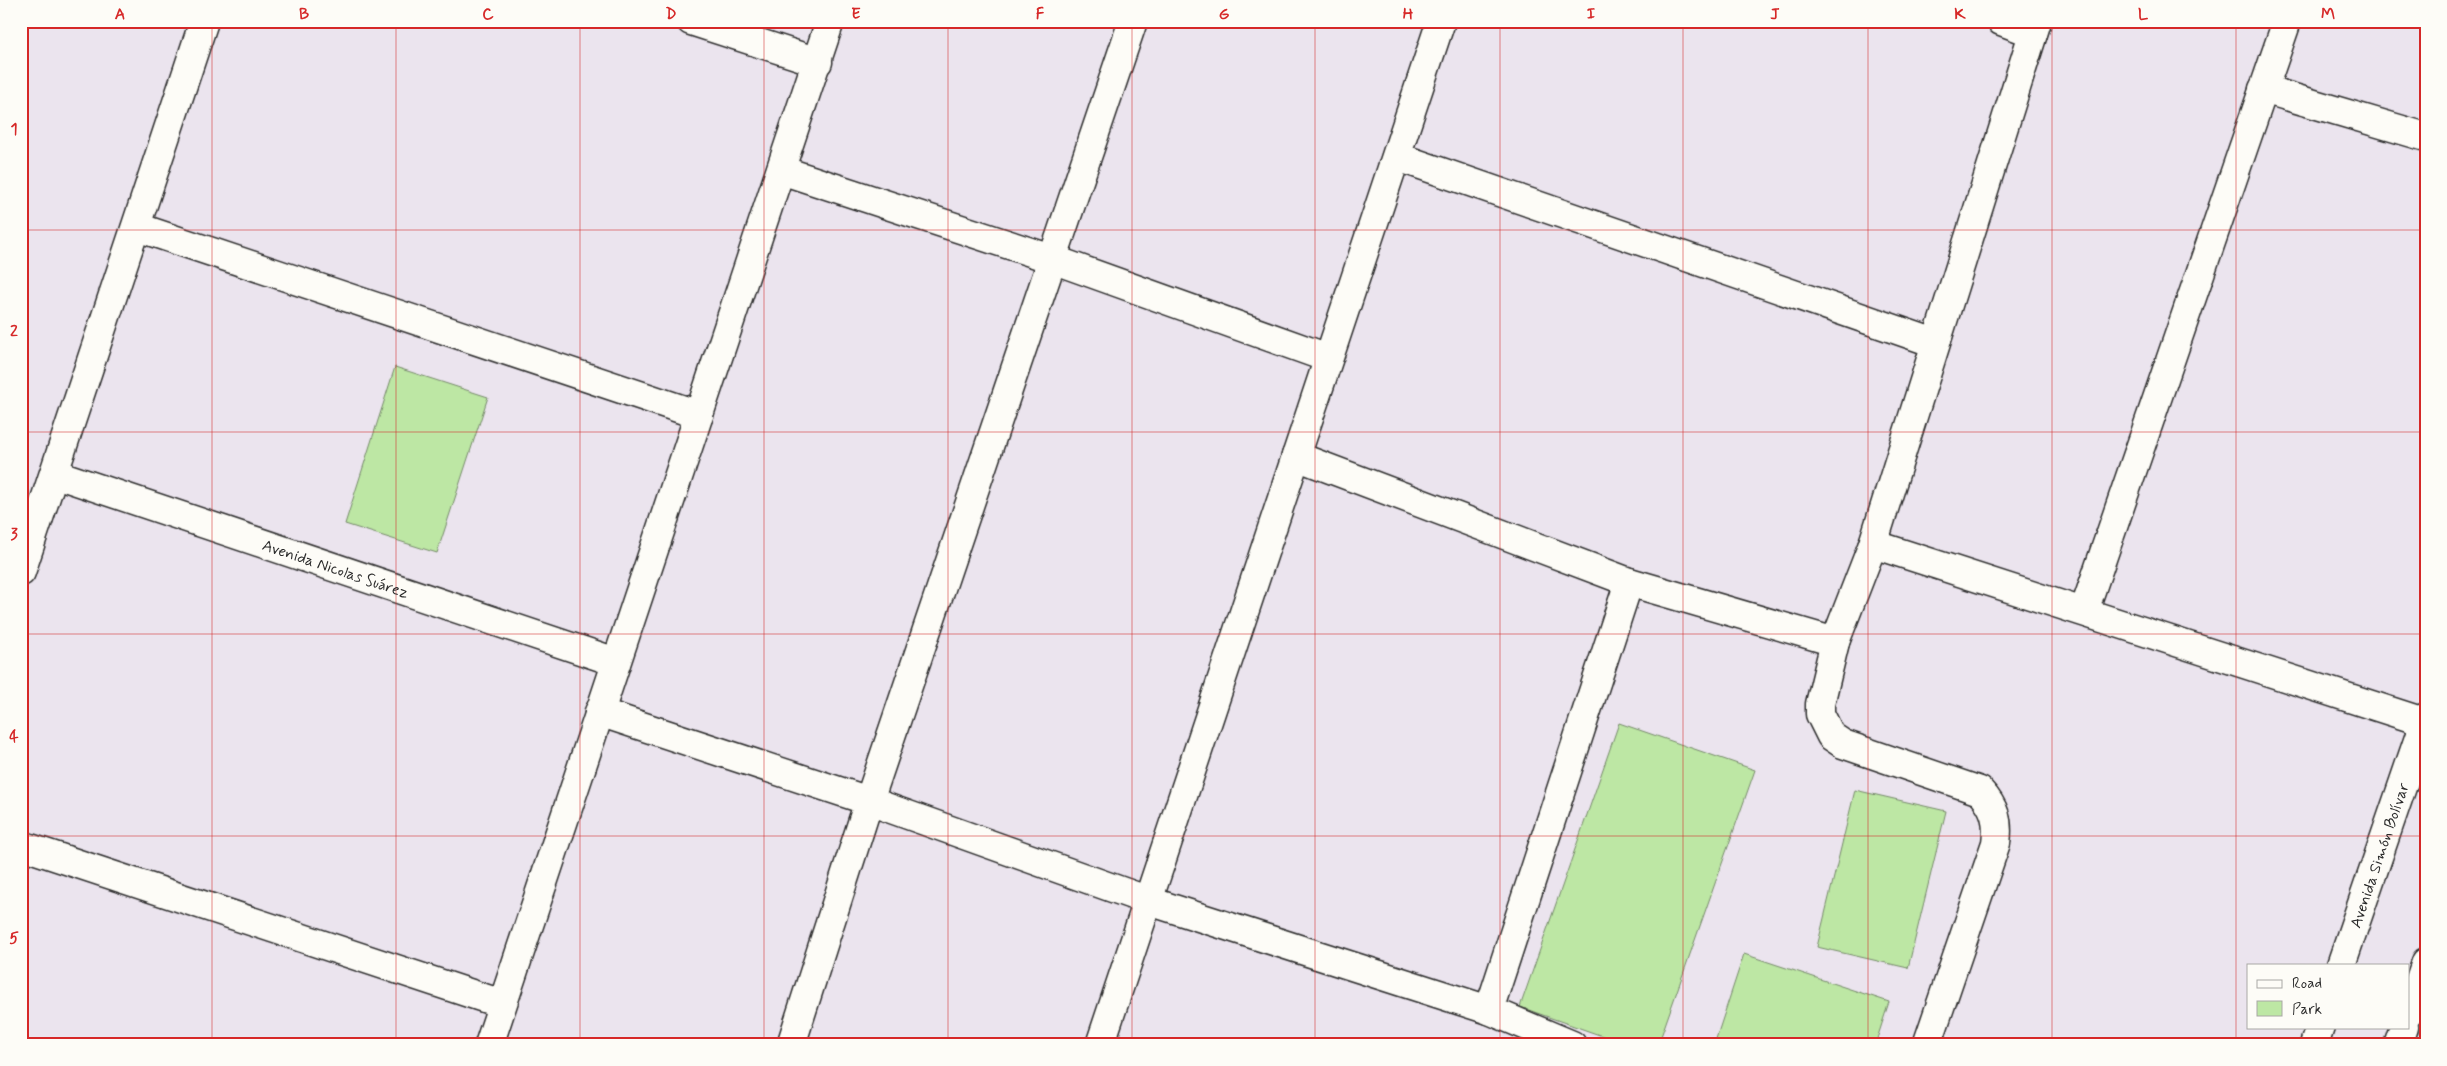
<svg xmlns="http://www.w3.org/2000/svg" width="2447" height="1066" viewBox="0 0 2447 1066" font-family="Mynerve,sans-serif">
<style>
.green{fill:#bde7a4;stroke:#748968}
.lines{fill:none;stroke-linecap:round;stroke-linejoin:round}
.minor-casing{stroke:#2b2b2b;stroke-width:31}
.tertiary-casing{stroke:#2b2b2b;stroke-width:31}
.minor{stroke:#fdfcf7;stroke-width:28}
.tertiary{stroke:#fdfcf7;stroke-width:28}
.grid{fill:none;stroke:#d62828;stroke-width:1;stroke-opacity:0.55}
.labels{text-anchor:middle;stroke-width:4;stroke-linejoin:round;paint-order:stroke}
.street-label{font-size:16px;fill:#2b2b2b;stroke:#fdfcf7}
.neatline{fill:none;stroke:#d62828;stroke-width:2}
.grid-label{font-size:16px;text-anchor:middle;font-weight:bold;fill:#d62828}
</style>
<rect width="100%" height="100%" fill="#ebe4ee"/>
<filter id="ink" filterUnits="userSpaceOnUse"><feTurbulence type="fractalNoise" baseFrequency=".02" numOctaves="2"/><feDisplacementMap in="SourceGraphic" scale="10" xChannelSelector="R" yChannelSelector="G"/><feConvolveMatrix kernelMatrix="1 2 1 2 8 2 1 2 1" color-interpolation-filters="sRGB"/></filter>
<g filter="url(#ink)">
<path class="green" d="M 395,367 L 488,397 L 437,553 L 345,524 Z
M 1619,723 L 1755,770 L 1658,1045 L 1628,1045 L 1520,1007 Z
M 1855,790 L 1946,811 L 1908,968 L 1817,947 Z
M 1744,954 L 1889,1002 L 1875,1045 L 1714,1045 Z"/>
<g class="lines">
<defs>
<g id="minor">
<path d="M 691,21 L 818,62"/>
<path d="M 2001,21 L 2033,33"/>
<path d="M 2263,89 L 2426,137"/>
<path d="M 1398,157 L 1935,343"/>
<path d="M 781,170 L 1052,259 L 1328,358"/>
<path d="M 137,227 L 699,415"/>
<path d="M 1296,456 L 1629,582 L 1835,642"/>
<path id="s1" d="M 56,474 L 616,662"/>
<path d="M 1873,544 L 2424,722"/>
<path d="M 21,572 L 204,21"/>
<path d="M 2084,611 L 2287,21"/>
<path d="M 599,712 L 869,801 L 1149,901 L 1489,1010 L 1572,1045"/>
<path d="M 21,845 L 502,1004"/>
<path d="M 1489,1010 L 1629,582"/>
<path d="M 489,1045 L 830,21"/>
<path d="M 791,1045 L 869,801 L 1133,21"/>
<path d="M 1100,1045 L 1441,21"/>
<path d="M 1927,1045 L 1996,843 C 1999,821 1995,807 1980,791 L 1843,744 L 1831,736 L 1820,714 L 1820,704 L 1835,642 L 1873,544 L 2037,21"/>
</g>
<g id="tertiary">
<path id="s2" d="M 2341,965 L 2426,717"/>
<path d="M 2408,1014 L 2426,962"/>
<path d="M 2314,1045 L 2320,1027"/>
<path d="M 2398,1045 L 2404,1027"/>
</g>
</defs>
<use href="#minor" class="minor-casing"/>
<use href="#tertiary" class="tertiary-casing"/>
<use href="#minor" class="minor"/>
<use href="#tertiary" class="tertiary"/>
</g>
</g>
<path class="grid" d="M 212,21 L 212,1045M 396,21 L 396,1045M 580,21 L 580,1045M 764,21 L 764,1045M 948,21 L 948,1045M 1132,21 L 1132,1045M 1315,21 L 1315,1045M 1500,21 L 1500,1045M 1683,21 L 1683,1045M 1868,21 L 1868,1045M 2052,21 L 2052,1045M 2236,21 L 2236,1045M 21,230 L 2426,230M 21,432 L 2426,432M 21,634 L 2426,634M 21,836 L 2426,836"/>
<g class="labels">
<g class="street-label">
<text dy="6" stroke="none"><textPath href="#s1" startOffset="295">Avenida Nicolas Suárez</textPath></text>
<text dy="6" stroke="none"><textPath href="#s2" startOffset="116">Avenida Simón Bolívar</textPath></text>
</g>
</g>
<rect width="2447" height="1066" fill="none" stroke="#fdfcf7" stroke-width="55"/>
<rect x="2247" y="964" width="162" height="65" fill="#fdfcf7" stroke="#a9a8a5"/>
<rect x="2257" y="980" width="25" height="8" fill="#fdfcf7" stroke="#a9a8a5"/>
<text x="2292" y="988" font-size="15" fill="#2b2b2b">Road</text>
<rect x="2257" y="1001" width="25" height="15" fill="#bde7a4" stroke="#a9a8a5"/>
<text x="2292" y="1014" font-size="15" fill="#2b2b2b">Park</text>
<rect x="28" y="28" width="2392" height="1010" class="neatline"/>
<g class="grid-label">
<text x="120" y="19">A</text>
<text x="304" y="19">B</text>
<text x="488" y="19">C</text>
<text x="671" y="19">D</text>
<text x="856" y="19">E</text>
<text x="1040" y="19">F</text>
<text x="1224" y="19">G</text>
<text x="1408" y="19">H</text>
<text x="1591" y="19">I</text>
<text x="1775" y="19">J</text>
<text x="1960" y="19">K</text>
<text x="2143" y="19">L</text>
<text x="2328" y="19">M</text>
<text x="14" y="134">1</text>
<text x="14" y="336">2</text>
<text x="14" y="539">3</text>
<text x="14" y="741">4</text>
<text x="14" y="943">5</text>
</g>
</svg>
